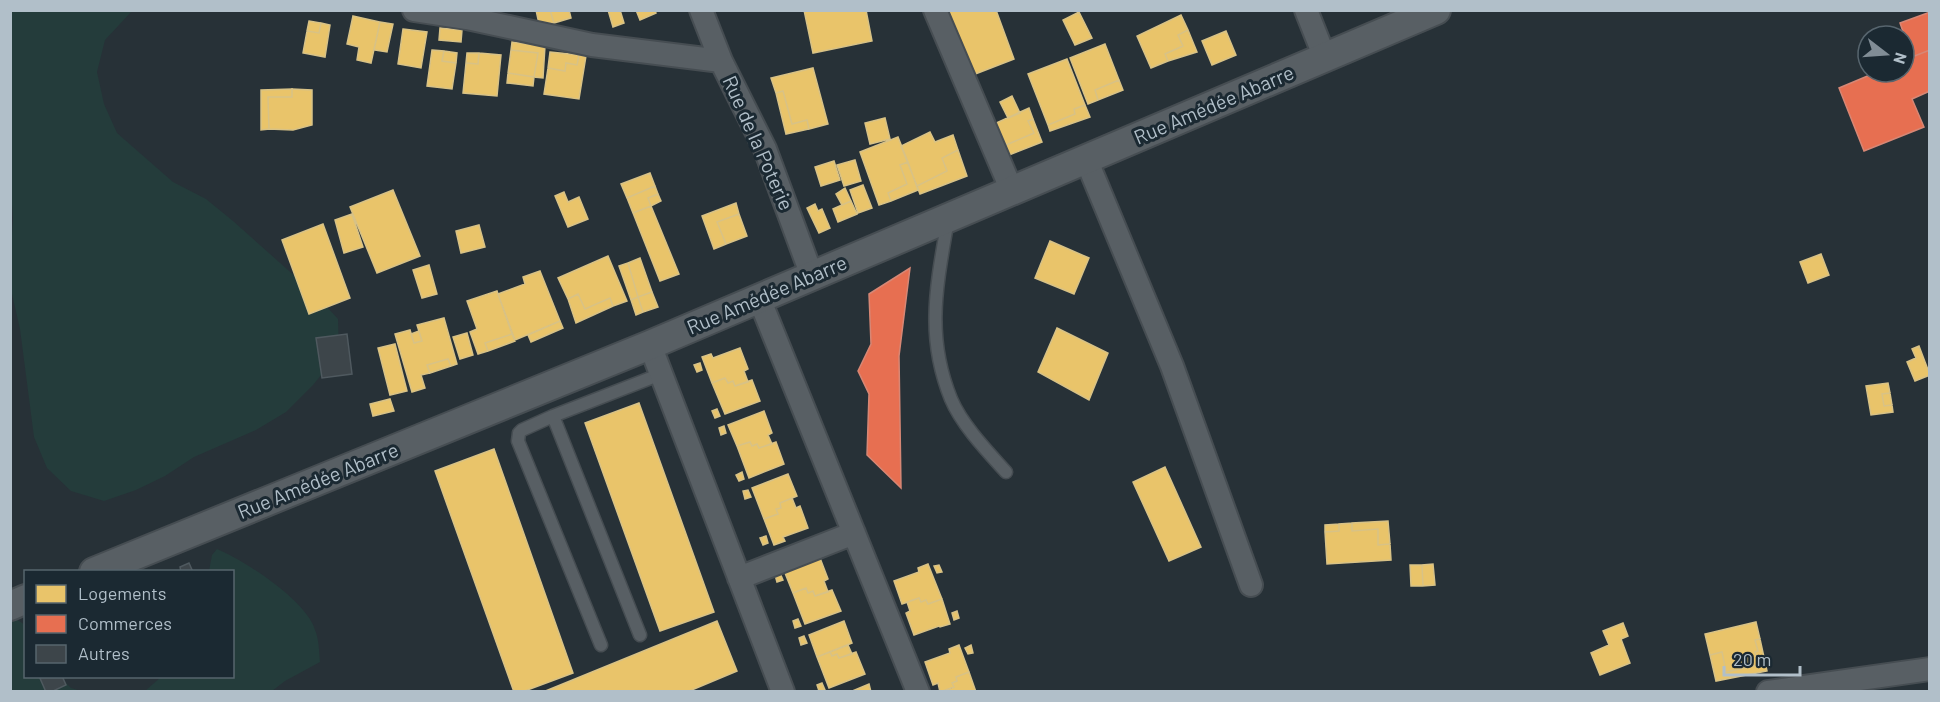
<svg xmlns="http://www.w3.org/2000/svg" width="1940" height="702" viewBox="0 0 1940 702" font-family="Barlow,sans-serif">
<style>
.green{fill:#243c3b}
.homes{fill:#e9c46a;stroke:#d8c286;stroke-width:1.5}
.shops{fill:#e76f51;stroke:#d78775;stroke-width:1.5}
.building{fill:#3d454a;stroke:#4f595f;stroke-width:1.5}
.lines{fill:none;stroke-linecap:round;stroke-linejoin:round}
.service-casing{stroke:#464d52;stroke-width:15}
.minor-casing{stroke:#464d52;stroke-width:26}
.tertiary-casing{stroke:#464d52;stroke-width:32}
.service{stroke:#585f64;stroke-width:12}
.minor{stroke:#585f64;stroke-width:22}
.tertiary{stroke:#585f64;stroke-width:28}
.labels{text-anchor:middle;stroke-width:6;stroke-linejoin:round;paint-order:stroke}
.street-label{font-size:20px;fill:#b1bfc9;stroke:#1b2932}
</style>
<rect width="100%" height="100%" fill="#273137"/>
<path class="green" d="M 10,11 L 132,11 L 105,40 L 97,72 L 104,104 L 117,133 L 173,182 L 206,199 L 233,221 L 316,295 L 338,319 L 339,353 L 313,385 L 286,412 L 256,430 L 194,457 L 165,476 L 136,490 L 104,501 L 71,491 L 47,468 L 34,437 L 20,329 L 12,294 L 11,250 L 13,219 L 10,177 Z
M 217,549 C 244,560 307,601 315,630 C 319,639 319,651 320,662 L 285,681 L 272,691 L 145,691 L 161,677 L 232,676 L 232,572 L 209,571 L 212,555 Z
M 10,615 L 25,625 L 26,676 L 60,677 L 71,688 L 81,691 L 11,691 Z"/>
<path class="homes" d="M 536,10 L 550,10 L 554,23 L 539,24 Z
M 550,10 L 569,10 L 571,18 L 554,23 Z
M 608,10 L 620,10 L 624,23 L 613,27 Z
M 636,10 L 655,10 L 656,13 L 640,20 Z
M 804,10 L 866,10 L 872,41 L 813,53 Z
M 940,10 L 996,10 L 1014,59 L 965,78 Z
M 1079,12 L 1092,38 L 1075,45 L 1063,20 Z
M 1181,15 L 1188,30 L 1178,35 L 1183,46 L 1165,54 L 1168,61 L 1151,68 L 1137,36 Z
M 353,16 L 380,22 L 371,63 L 357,60 L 359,47 L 347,44 Z
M 309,21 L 321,23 L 319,33 L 307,31 Z
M 380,22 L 393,24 L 387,52 L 374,50 Z
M 321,23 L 330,25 L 325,57 L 303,53 L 307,31 L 319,33 Z
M 440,28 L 462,30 L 461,42 L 439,40 Z
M 403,29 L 427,32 L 421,68 L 398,64 Z
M 1188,30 L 1197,52 L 1168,61 L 1165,54 L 1183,46 L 1178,35 Z
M 1226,31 L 1236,55 L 1212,65 L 1202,41 Z
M 512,42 L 545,46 L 543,78 L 534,77 L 538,53 L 511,50 Z
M 1105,44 L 1119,80 L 1095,90 L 1098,100 L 1088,104 L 1070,58 Z
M 432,50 L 444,51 L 442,61 L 456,63 L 452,89 L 427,86 Z
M 511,50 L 538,53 L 534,77 L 508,73 Z
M 444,51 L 457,53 L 456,63 L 442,61 Z
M 550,52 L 579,55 L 577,65 L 566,63 L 565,71 L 548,68 Z
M 467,53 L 479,53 L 478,64 L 466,63 Z
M 479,53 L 501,55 L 497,96 L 463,93 L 466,63 L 478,64 Z
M 579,55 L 586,56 L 579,99 L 544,94 L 548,68 L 565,71 L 566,63 L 577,65 Z
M 1067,59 L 1085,105 L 1074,109 L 1075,114 L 1048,125 L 1028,74 Z
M 813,68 L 828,124 L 809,129 L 807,120 L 792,124 L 783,91 L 776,93 L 771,78 Z
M 508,73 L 534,77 L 533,86 L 507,83 Z
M 1119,80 L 1123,90 L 1098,100 L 1095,90 Z
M 292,89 L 312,90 L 312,125 L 293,130 L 269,129 L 268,97 L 292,97 Z
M 292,89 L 292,97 L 268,97 L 269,129 L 261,130 L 261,90 Z
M 783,91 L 792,124 L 807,120 L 809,129 L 786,134 L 776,93 Z
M 1012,96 L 1020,113 L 1008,118 L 1000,102 Z
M 1085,105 L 1090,117 L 1050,131 L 1048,125 L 1075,114 L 1074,109 Z
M 1029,108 L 1033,119 L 1028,121 L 1034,133 L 1006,145 L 996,123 Z
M 885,118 L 890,139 L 870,144 L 865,123 Z
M 1033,119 L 1042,142 L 1009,155 L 1006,145 L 1034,133 L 1028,121 Z
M 930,132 L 935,142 L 953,135 L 958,150 L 942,158 L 947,171 L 917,186 L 901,146 Z
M 898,137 L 908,162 L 900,165 L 907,184 L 888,193 L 891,201 L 879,205 L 860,152 Z
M 958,150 L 967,176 L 920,194 L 917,186 L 947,171 L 942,158 Z
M 855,160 L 861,181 L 844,186 L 837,165 Z
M 834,161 L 840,180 L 821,186 L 815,167 Z
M 908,162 L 918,190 L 891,201 L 888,193 L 907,184 L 900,165 Z
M 650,173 L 655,186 L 627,198 L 621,184 Z
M 863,185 L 872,208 L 858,213 L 850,190 Z
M 655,186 L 658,194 L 648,198 L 651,206 L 633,213 L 627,198 Z
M 845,188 L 851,201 L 842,205 L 836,194 Z
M 393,190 L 420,256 L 377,273 L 350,207 Z
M 564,192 L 568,202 L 579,197 L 588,219 L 568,227 L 555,196 Z
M 658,194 L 661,201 L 651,206 L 648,198 Z
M 851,201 L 857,214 L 838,222 L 833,209 Z
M 736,203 L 739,214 L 717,222 L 726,244 L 714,249 L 702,216 Z
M 815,204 L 818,211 L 822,209 L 830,228 L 819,233 L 807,208 Z
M 651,206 L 679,274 L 660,281 L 633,213 Z
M 352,214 L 363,247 L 344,253 L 335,220 Z
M 739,214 L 747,236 L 726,244 L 717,222 Z
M 323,224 L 350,298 L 309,314 L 282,240 Z
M 479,225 L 485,247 L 461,253 L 456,231 Z
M 1050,241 L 1089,258 L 1074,294 L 1035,278 Z
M 1821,254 L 1829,275 L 1808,283 L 1800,262 Z
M 608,256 L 627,301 L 613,306 L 610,298 L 585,309 L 578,294 L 568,299 L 558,278 Z
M 640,258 L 652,292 L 638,297 L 628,263 Z
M 628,263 L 638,297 L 631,300 L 619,266 Z
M 429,265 L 437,294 L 422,298 L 413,270 Z
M 540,271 L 560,321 L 515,340 L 498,294 L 525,284 L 523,277 Z
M 497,291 L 512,334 L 485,343 L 488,351 L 478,354 L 470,332 L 477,329 L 467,301 Z
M 652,292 L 658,307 L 643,312 L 638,297 Z
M 578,294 L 585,309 L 610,298 L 613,306 L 576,323 L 568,299 Z
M 638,297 L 643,312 L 636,315 L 631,300 Z
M 444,318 L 457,364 L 451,366 L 448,359 L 427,365 L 430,373 L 421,375 L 425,388 L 412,392 L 395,334 L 410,330 L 414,343 L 422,341 L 417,325 Z
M 560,321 L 563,328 L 531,342 L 528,335 Z
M 1057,328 L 1108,353 L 1089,400 L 1038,372 Z
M 419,331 L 422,341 L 414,343 L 411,334 Z
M 467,333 L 473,355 L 460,359 L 453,337 Z
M 512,334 L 515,341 L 488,351 L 485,343 Z
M 395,344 L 407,391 L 390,395 L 378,348 Z
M 1919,346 L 1930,375 L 1915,381 L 1907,362 L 1916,358 L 1912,349 Z
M 740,348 L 748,369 L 744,371 L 748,382 L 735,386 L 733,381 L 728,383 L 725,378 L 712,383 L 702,357 L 711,354 L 713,358 Z
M 448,359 L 451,366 L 430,373 L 427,365 Z
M 700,363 L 702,370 L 697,372 L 694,365 Z
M 725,378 L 728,383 L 733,381 L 735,386 L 752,380 L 760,401 L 725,414 L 712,383 Z
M 1888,383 L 1890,393 L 1882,394 L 1884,406 L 1892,405 L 1893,412 L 1871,415 L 1866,386 Z
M 1890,393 L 1892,405 L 1884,406 L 1882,394 Z
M 390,399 L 394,411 L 373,416 L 370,404 Z
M 639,403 L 714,612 L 660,631 L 585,423 Z
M 717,409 L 720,416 L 715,418 L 712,411 Z
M 764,411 L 772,433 L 768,435 L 772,444 L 759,448 L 757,444 L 752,446 L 750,442 L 737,446 L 728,425 Z
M 724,426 L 726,433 L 721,435 L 719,428 Z
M 750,442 L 752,446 L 757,444 L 759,448 L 776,442 L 784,464 L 749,478 L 737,446 Z
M 494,449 L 573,673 L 522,692 L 514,692 L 435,471 Z
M 1165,467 L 1201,547 L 1169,561 L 1133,482 Z
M 742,472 L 744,479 L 739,481 L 736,475 Z
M 788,474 L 797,496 L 780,503 L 781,508 L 776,509 L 778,514 L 764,519 L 752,488 Z
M 748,490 L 751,497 L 745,499 L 743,491 Z
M 792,498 L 796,508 L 800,506 L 808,528 L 783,537 L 785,541 L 774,545 L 764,519 L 778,514 L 776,509 L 781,508 L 780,503 Z
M 1388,521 L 1390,544 L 1378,545 L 1378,529 L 1352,531 L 1352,523 Z
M 1352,523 L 1352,531 L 1378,529 L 1378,545 L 1390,544 L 1391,560 L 1327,564 L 1325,532 L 1339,531 L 1339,524 Z
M 1339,524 L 1339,531 L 1325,532 L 1325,525 Z
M 766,536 L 768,543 L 763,545 L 760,538 Z
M 820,558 L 828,579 L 824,581 L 828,592 L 815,596 L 813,591 L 808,593 L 806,588 L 793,593 L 783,568 Z
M 928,564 L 942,599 L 928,604 L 926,600 L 921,602 L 919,598 L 902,604 L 894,581 L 919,572 L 918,568 Z
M 1433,564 L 1435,585 L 1423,586 L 1422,565 Z
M 939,565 L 942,572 L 937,573 L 934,566 Z
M 1410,565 L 1422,565 L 1423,586 L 1411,586 Z
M 780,573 L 783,580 L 777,582 L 775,575 Z
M 806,588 L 808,593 L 813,591 L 815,596 L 832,590 L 841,611 L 805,624 L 793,593 Z
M 919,598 L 921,602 L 926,600 L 928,604 L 942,599 L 950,624 L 940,627 L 939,626 L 914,635 L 906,613 L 910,611 L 907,602 Z
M 957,611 L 959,618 L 954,620 L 952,613 Z
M 798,619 L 801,626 L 795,628 L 793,621 Z
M 717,621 L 737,671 L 687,692 L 543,692 Z
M 844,621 L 852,643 L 817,657 L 809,635 Z
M 1756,622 L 1760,639 L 1755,640 L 1758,651 L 1755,652 L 1758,665 L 1726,672 L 1722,652 L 1710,655 L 1705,634 Z
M 1623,623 L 1628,636 L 1621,639 L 1630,663 L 1600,675 L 1591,653 L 1609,645 L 1603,631 Z
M 804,636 L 807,643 L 801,645 L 799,638 Z
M 1760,639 L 1767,671 L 1716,681 L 1710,655 L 1722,652 L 1726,672 L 1758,665 L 1755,652 L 1758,651 L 1755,640 Z
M 848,645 L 852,654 L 839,658 L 837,654 L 832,656 L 830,652 Z
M 959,645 L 969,672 L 956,677 L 957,681 L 952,683 L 954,687 L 940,692 L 938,683 L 933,685 L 925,662 L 950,653 L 949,649 Z
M 971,645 L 973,653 L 968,654 L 965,648 Z
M 830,652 L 832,656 L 837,654 L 839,658 L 856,652 L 865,674 L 829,688 L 817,657 Z
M 969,672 L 976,692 L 943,692 L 954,687 L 952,683 L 957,681 L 956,677 Z
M 822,683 L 825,690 L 819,691 L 817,685 Z
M 869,684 L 871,692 L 850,692 Z"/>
<path class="shops" d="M 1930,12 L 1930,50 L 1912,57 L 1900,23 Z
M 1930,50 L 1930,91 L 1912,99 L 1924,127 L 1864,151 L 1839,88 L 1877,72 L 1904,72 L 1904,60 Z
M 910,268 L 899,356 L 901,488 L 867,455 L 869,394 L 858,371 L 871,344 L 869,294 Z"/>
<path class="building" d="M 347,334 L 352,374 L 322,378 L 316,338 Z
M 189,563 L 193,572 L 181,572 L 180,567 Z
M 39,676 L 62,676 L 66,685 L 51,692 L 46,692 Z"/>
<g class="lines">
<defs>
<path id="service" d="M 948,219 C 937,284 925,335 951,399 C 962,425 987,451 1006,472
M 553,416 L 522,430 L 519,433 L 518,441 L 601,645
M 640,635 L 553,416 L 661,374"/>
<path id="minor" d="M 414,10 L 467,18 L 592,45 L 721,61
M 701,10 L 721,61 L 765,149 L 812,276
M 935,10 L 1012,191
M 1306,10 L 1325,58
M 1086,159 L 1172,366 L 1251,585
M 759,298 L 918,692
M 650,345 L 783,692
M 739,578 L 854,533
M 1768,692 L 1930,669"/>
<path id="tertiary" d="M 94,572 L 650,345 L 1436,10
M 10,606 L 26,599"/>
</defs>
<use href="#service" class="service-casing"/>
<use href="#minor" class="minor-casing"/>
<use href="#tertiary" class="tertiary-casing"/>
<use href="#service" class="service"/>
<use href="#minor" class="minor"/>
<use href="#tertiary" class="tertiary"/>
</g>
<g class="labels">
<g class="street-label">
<text transform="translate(1214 105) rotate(-23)" y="7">Rue Amédée Abarre</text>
<text transform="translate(758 143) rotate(66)" y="7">Rue de la Poterie</text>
<text transform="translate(767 295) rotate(-23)" y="7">Rue Amédée Abarre</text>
<text transform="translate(318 481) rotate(-22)" y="7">Rue Amédée Abarre</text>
</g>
</g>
<rect width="1940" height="702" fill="none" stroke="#b1bfc9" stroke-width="24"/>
<rect x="24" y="570" width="210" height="108" fill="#1b2932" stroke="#57656e" stroke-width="1.5"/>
<rect x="36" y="585" width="30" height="18" fill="#e9c46a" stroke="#57656e" stroke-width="1.5"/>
<text x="78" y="600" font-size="18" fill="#b1bfc9">Logements</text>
<rect x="36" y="615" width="30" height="18" fill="#e76f51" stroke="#57656e" stroke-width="1.5"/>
<text x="78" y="630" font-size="18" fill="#b1bfc9">Commerces</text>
<rect x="36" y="645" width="30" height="18" fill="#3d454a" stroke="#57656e" stroke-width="1.5"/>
<text x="78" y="660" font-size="18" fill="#b1bfc9">Autres</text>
<g transform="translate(1886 54) rotate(107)"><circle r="28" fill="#1b2932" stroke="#57656e" stroke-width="1.5"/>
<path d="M0-4.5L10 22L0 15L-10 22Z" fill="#818d96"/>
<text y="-9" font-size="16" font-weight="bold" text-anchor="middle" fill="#b1bfc9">N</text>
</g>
<path d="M1724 666v9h76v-9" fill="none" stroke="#b1bfc9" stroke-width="3"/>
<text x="1733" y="666" font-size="18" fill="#b1bfc9" stroke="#1b2932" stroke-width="4.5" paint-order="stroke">20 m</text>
</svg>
